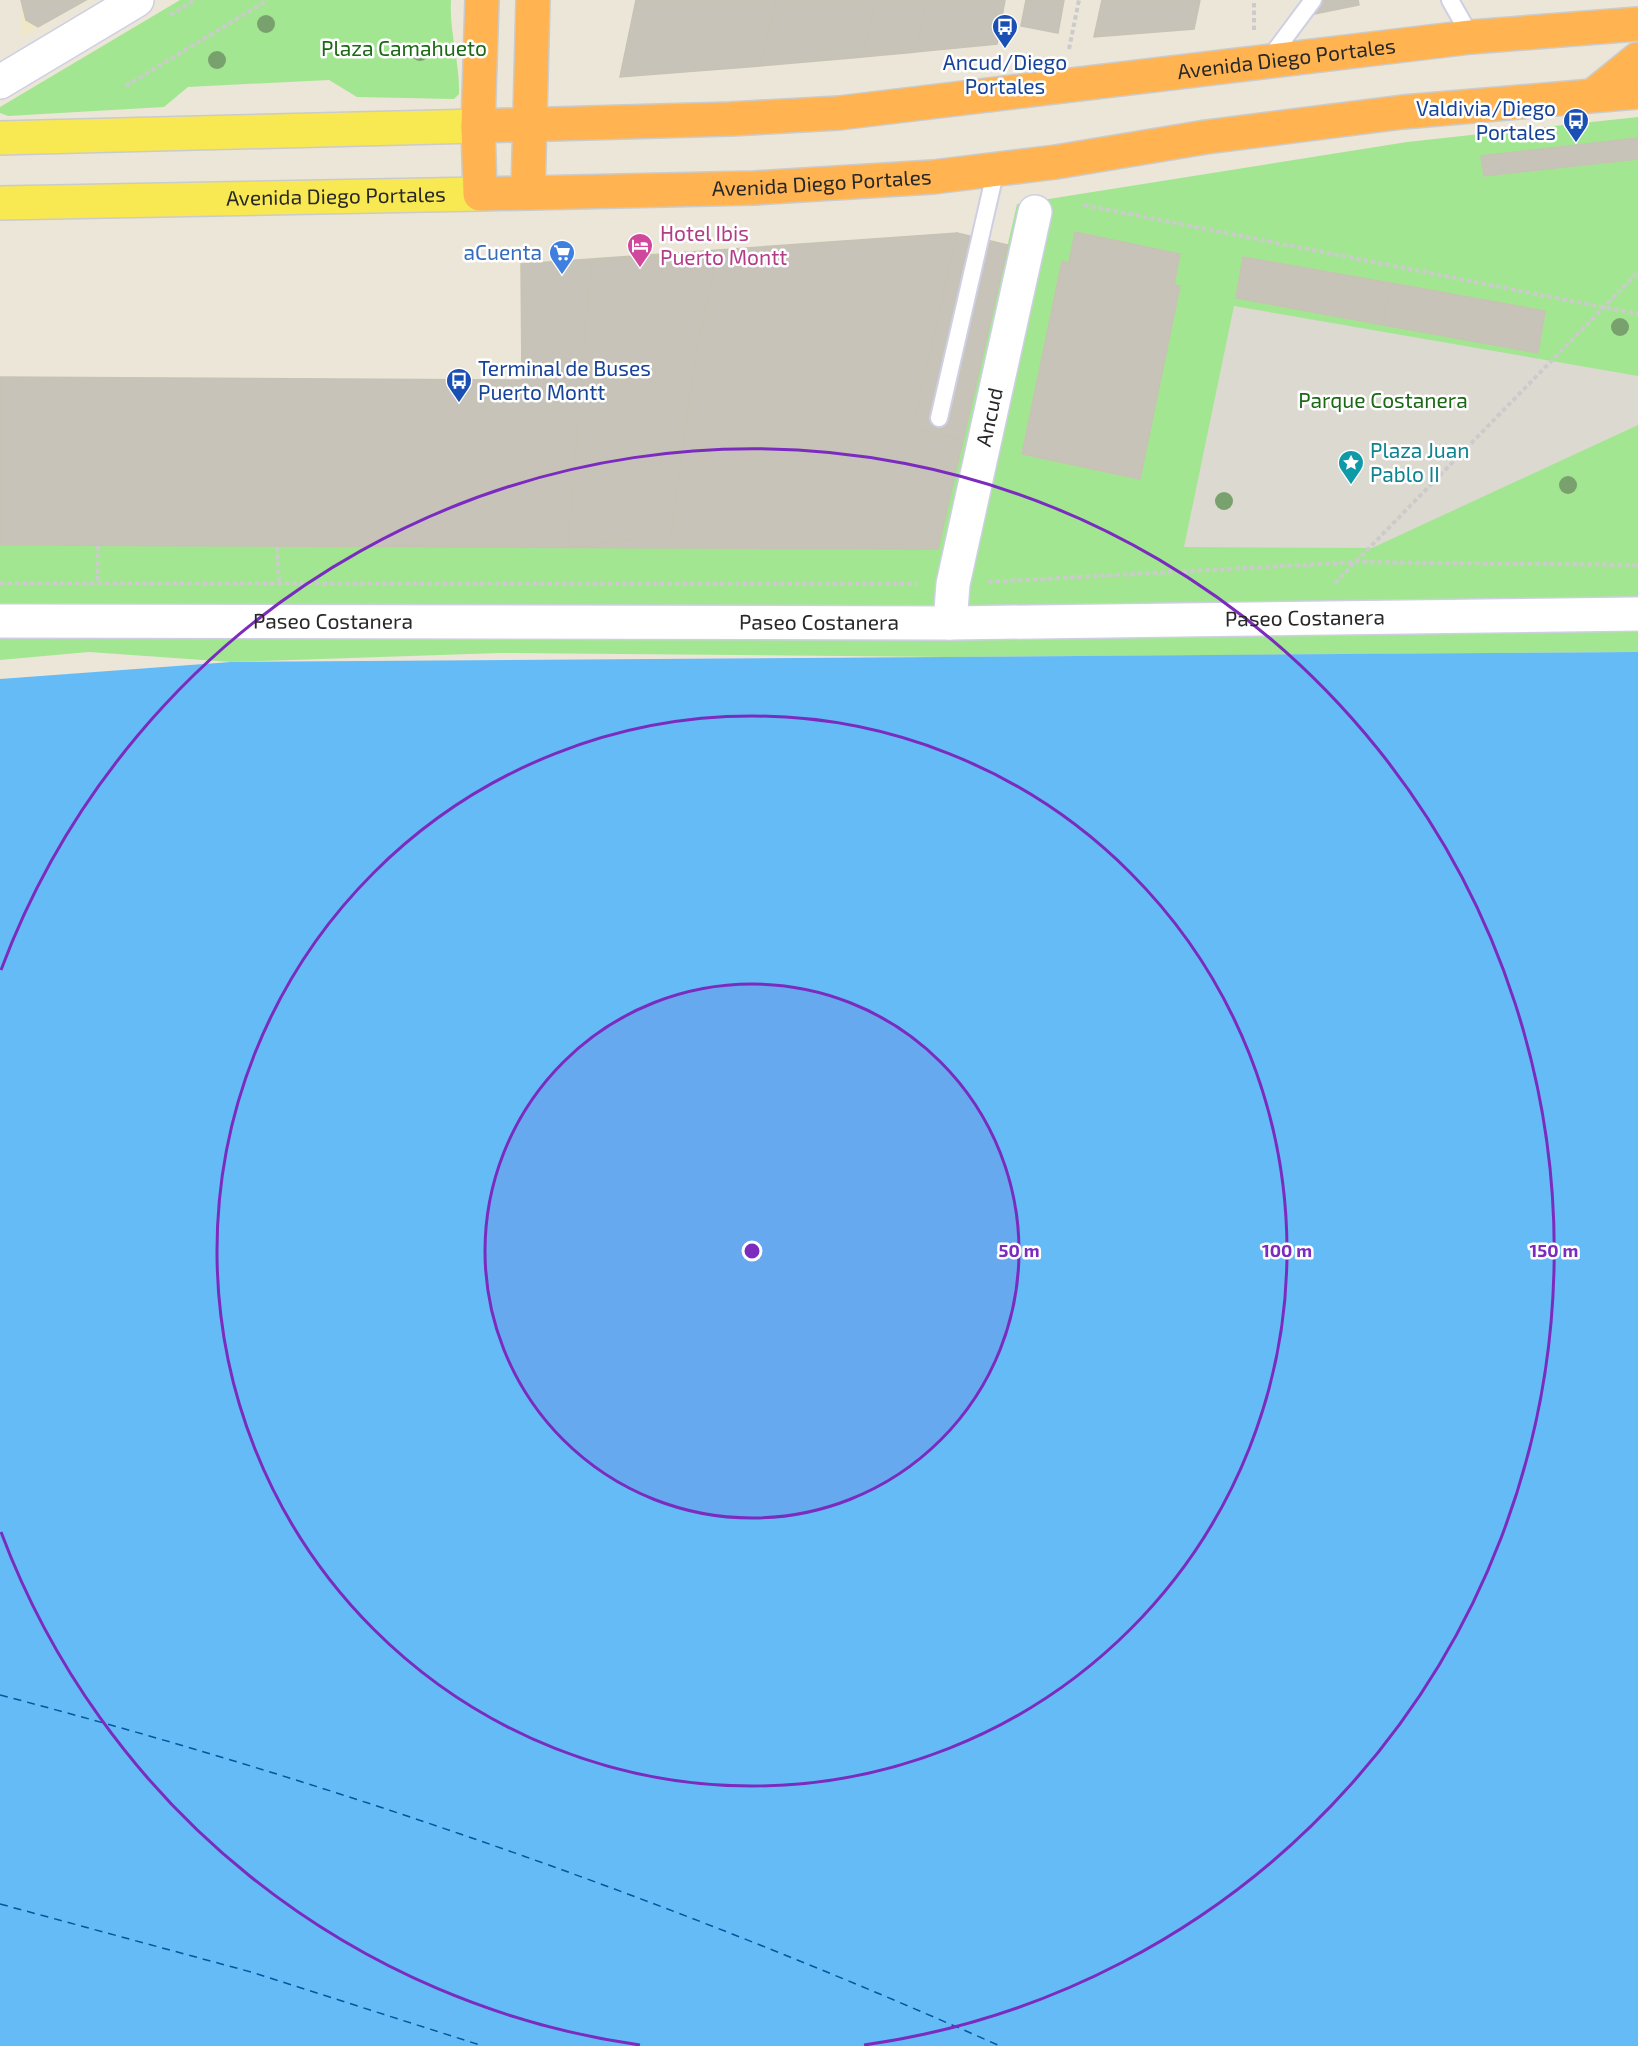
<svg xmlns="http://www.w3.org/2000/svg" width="1638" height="2046" viewBox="0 0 1638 2046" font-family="'Exo 2',sans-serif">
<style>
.education{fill:#efe7c7}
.green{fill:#a3e692}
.plaza{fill:#dcd9d0}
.water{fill:#65bbf5}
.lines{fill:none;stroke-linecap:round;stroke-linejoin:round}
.ferry{stroke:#06559f;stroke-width:1.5;stroke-dasharray:8 6;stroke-linecap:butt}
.building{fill:#c7c3b9;stroke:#c7c3b3;stroke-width:1.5}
.lane-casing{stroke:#cecfe3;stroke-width:20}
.street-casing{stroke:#cecfe3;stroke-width:36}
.primary-casing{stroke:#cbcbcb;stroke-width:36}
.highway-casing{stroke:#cbcbcb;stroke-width:36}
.path{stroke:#cbcbcb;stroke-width:4;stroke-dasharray:4.5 3;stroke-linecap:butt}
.lane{stroke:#fff;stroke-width:16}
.street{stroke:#fff;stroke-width:33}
.primary{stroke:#f8e852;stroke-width:33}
.highway{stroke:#ffb451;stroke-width:33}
.tree{fill:#79a16d}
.ring{fill:none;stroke:#7b2cbf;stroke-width:3}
.labels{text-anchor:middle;stroke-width:5;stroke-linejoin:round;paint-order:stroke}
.park-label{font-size:21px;fill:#1b6815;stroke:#fff}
.street-label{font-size:21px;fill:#282828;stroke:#fff}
.transit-label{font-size:21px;fill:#164399;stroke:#fff}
.hotel-label{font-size:21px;fill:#b23c85;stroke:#fff;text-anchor:start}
.shop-label{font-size:21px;fill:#366cbe;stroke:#fff;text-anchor:end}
.culture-label{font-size:21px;fill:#0d838f;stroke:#fff;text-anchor:start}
.centre{fill:#7b2cbf;stroke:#fff;stroke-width:3}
.ring-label{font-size:18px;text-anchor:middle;font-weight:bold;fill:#7b2cbf;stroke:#fff;stroke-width:5;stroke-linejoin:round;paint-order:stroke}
</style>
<rect width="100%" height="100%" fill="#ece6d9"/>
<path class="education" d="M 21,0 L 86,0 L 22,37 Z"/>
<path class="green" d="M 180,0 L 451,0 C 449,32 460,62 459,94 L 454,99 L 357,97 L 329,80 L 188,87 L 164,107 L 8,116 L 0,113 L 0,107 Z
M 1638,117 L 1638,652 L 947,657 L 500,653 L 231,662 L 89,652 L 0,660 L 0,545 L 938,549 L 1017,204 L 1407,142 Z"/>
<path class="plaza" d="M 1234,306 L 1638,376 L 1638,425 L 1372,548 L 1184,547 Z"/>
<path class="water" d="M 1638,652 L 1638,2046 L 0,2046 L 0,679 L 231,662 Z"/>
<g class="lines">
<path class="ferry" d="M 0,1695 C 341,1784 678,1903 1000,2046
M 0,1904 L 251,1972 L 483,2046"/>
</g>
<path class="building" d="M 21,0 L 86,0 L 38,27 L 26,20 Z
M 636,0 L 776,0 L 760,66 L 620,77 Z
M 776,0 L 876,0 L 863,57 L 760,66 Z
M 876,0 L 926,0 L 916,52 L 863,57 Z
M 926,0 L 1005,0 L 997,44 L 916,52 Z
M 1026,0 L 1064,0 L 1058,33 L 1021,26 Z
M 1102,0 L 1200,0 L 1194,29 L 1094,37 Z
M 1311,0 L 1358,0 L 1359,5 L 1314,14 Z
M 1638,138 L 1638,159 L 1484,176 L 1481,156 Z
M 1075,232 L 1180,254 L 1174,285 L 1180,286 L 1140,479 L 1022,454 L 1062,261 L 1069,263 Z
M 957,233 L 913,428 L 963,440 L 938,549 L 0,545 L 0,377 L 522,380 L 521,264 Z
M 957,233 L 1008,245 L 963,440 L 913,428 Z
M 717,253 L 694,365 L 671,535 L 568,548 L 591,261 Z
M 1243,257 L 1391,283 L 1383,325 L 1236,298 Z
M 1391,283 L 1545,311 L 1538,353 L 1383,325 Z"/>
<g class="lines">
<defs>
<path id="lane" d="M 1450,0 L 1471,37
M 1269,59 L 1313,0
M 939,418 L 996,169"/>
<g id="street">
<path d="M 0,82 L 137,0"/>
<path id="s1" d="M 0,621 L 950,623 L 1638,614"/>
<path id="s2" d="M 950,623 L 953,584 L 1035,212"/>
</g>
<g id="primary">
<path d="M 0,138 L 478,126"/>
<path id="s3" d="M 0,203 L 480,194"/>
</g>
<g id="highway">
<path id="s4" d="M 482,0 L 478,126 L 480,194 L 754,188 L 933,177 L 1056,162 L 1206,137 L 1403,112 L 1638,92"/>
<path d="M 1595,94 L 1638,59"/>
<path id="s5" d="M 478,126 L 730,119 L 839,113 L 1471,37 L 1638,24"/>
<path d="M 528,193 L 533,0"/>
</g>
</defs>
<use href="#lane" class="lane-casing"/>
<use href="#street" class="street-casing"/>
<use href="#primary" class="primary-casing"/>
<use href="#highway" class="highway-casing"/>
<path class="path" d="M 170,15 L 195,0
M 1254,30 L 1254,0
M 1069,49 L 1079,0
M 126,86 L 268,0
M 1084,205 L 1638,314
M 98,546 L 98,583
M 277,547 L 279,583
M 988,582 L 1356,562 L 1638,565
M 0,583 L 918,584
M 1335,583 L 1638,272"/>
<use href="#lane" class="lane"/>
<use href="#street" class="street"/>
<use href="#primary" class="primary"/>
<use href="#highway" class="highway"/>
</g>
<g class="tree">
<circle cx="266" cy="24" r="9"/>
<circle cx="420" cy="52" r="9"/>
<circle cx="217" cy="60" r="9"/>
<circle cx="1620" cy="327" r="9"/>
<circle cx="1568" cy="485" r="9"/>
<circle cx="1224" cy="501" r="9"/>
</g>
<circle cx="752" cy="1251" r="267" fill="#7b2cbf" fill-opacity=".12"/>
<g class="ring">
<circle cx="752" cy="1251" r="267"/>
<circle cx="752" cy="1251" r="535"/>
<path d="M640 2045A802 802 0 0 1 1 1532M1 970A802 802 0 1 1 864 2045"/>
</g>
<defs>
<symbol id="bus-pin" viewBox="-11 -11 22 30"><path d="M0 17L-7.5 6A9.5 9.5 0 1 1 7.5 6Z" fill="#1a4fb4" stroke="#fff"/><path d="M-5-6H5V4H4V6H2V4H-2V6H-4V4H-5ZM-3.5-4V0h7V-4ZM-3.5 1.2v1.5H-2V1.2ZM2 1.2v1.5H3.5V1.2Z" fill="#fff"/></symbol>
<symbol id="hotel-pin" viewBox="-11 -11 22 30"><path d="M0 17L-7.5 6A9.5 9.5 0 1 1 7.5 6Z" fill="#d1479c" stroke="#fff"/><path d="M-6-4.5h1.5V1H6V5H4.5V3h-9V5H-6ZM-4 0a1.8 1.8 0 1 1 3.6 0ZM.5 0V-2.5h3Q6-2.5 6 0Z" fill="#fff"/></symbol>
<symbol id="supermarket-pin" viewBox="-11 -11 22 30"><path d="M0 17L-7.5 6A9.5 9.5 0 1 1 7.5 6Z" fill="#3f7fe0" stroke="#fff"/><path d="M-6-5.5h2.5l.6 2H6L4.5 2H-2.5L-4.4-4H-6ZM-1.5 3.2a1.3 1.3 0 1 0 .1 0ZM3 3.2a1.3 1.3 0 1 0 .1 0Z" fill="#fff"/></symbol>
<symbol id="sight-pin" viewBox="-11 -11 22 30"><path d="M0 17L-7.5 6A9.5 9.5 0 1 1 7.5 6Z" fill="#0f9aa8" stroke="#fff"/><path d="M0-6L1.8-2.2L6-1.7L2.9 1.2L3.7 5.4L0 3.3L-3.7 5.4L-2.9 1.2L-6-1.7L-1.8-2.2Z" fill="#fff"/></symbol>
</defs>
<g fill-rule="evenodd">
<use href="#bus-pin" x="990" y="12" width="30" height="40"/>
<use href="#bus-pin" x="1561" y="106" width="30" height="40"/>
<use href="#hotel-pin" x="625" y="231" width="30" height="40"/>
<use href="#supermarket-pin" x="547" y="238" width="30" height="40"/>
<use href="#bus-pin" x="444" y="366" width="30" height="40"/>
<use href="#sight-pin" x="1336" y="448" width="30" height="40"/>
</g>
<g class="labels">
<g class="park-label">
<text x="404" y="56">Plaza Camahueto</text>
<text x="1383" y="408">Parque Costanera</text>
</g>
<g class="street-label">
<text dy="7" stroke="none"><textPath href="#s5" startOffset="812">Avenida Diego Portales</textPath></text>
<text dy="7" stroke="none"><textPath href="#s4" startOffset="536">Avenida Diego Portales</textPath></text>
<text dy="7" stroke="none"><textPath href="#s3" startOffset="336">Avenida Diego Portales</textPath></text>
<text dy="7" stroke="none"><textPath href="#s2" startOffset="210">Ancud</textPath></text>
<text dy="7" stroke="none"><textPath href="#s1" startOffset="1305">Paseo Costanera</textPath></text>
<text dy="7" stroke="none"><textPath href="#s1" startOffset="819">Paseo Costanera</textPath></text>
<text dy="7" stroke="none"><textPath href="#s1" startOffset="333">Paseo Costanera</textPath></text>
</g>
<g class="transit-label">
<text x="1005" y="70">Ancud/Diego<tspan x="1005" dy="24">Portales</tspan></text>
<text x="1556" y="116" text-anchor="end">Valdivia/Diego<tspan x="1556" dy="24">Portales</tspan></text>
<text x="478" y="376" text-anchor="start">Terminal de Buses<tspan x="478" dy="24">Puerto Montt</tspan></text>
</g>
<g class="hotel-label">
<text x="660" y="241">Hotel Ibis<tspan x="660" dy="24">Puerto Montt</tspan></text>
</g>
<g class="shop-label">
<text x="542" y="260">aCuenta</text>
</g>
<g class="culture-label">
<text x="1370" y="458">Plaza Juan<tspan x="1370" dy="24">Pablo II</tspan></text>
</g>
</g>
<circle cx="752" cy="1251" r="9" class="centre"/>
<g class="ring-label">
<text x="1019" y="1257">50 m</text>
<text x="1287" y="1257">100 m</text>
<text x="1554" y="1257">150 m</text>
</g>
</svg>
